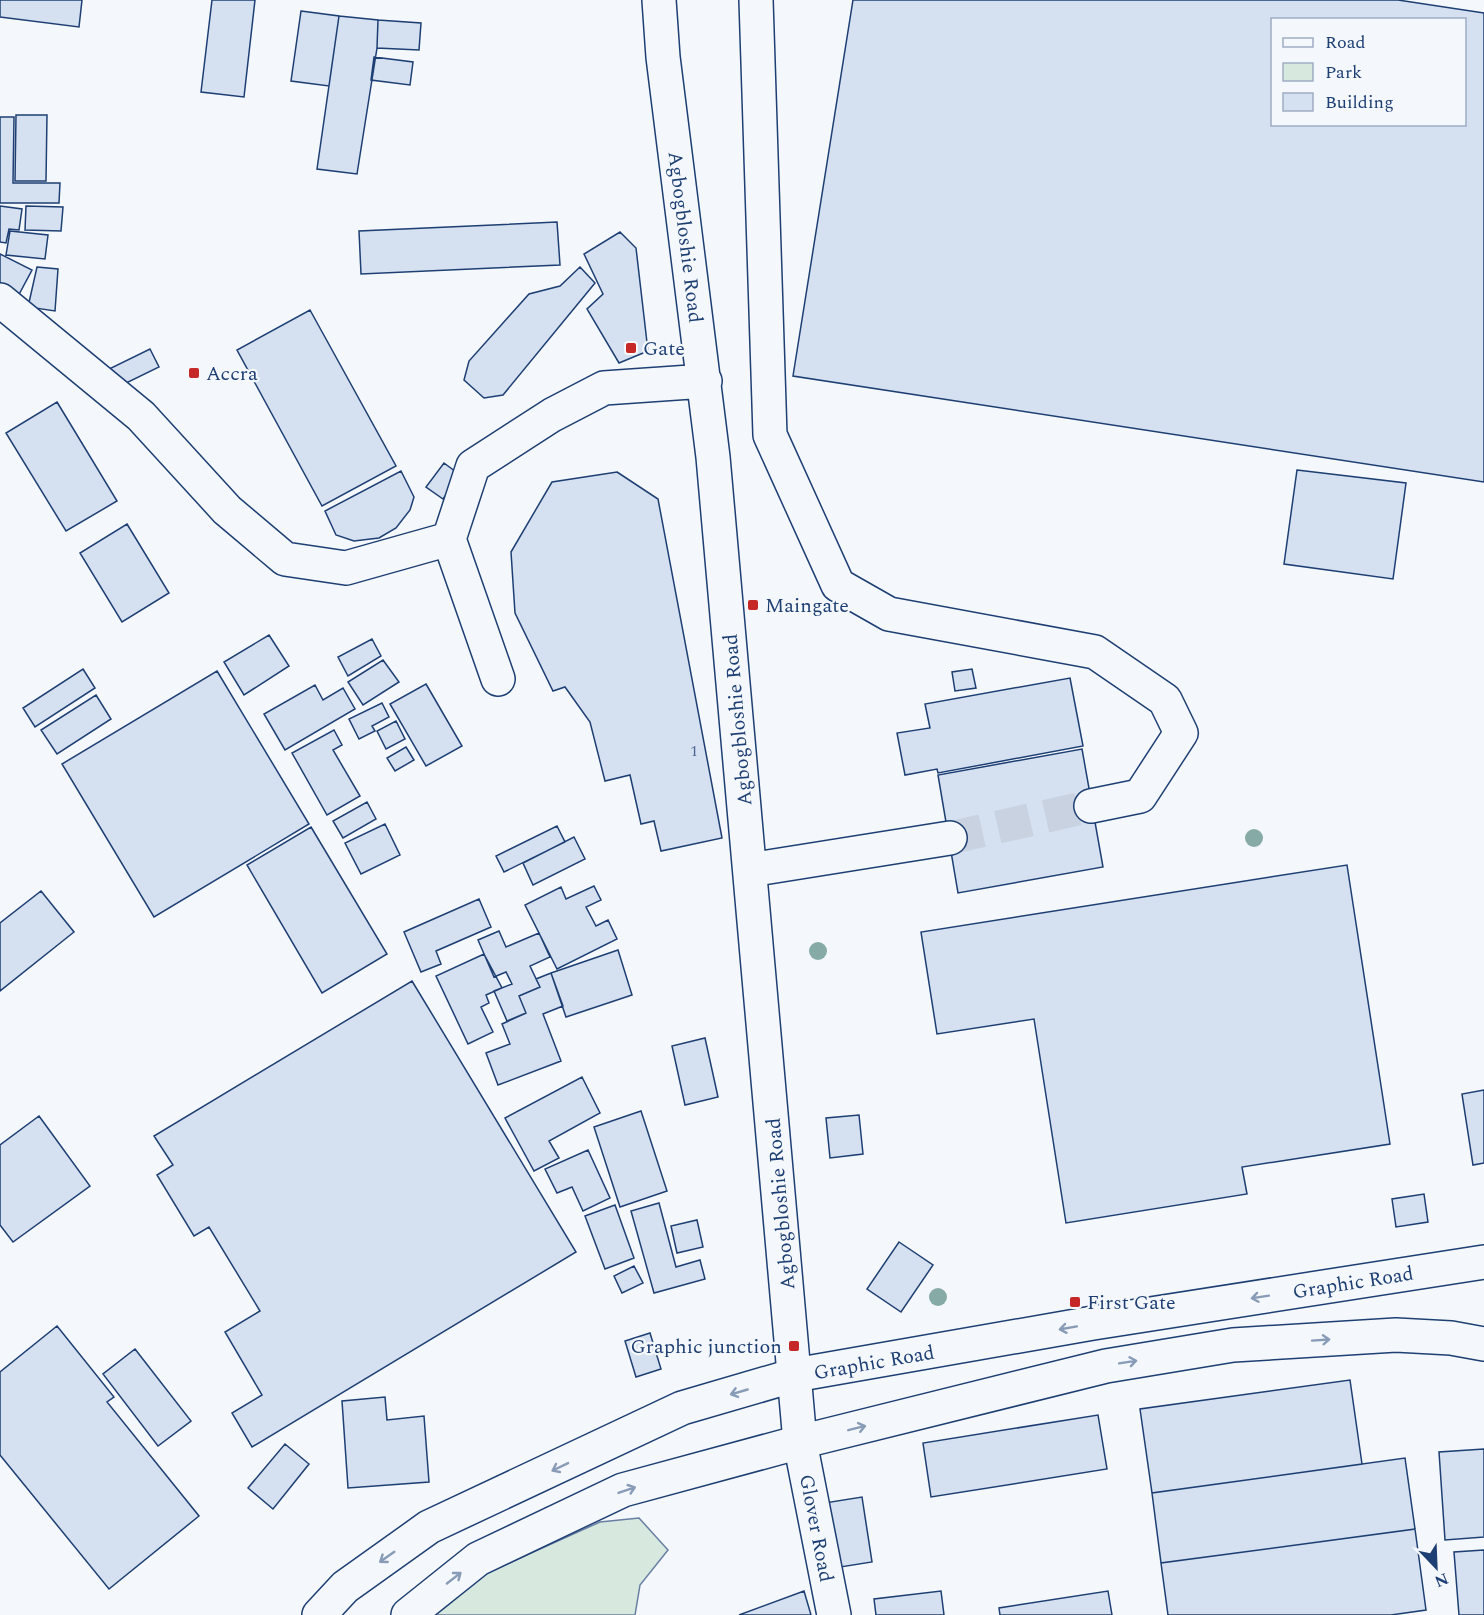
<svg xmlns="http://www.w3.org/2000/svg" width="1484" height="1615" viewBox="0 0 1484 1615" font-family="Spectral,serif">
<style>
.green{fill:#d7e8df;stroke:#687fa3;stroke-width:1.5}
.building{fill:#d5e0f0;stroke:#1d3f73;stroke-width:1.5;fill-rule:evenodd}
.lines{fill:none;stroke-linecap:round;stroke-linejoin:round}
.minor-tunnel{stroke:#c9d2e0;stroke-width:33;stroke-dasharray:33 16;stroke-linecap:butt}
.minor-casing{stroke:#1d3f73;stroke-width:36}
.major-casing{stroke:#1d3f73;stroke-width:36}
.minor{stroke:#f4f7fb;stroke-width:33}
.major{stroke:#f4f7fb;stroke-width:33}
.tree{fill:#86aba6}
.oneway{stroke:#889bb7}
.poi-dot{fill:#c62828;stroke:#f4f7fb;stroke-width:2}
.labels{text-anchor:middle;stroke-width:4.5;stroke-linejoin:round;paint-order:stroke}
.number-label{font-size:16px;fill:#4b6792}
.street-label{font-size:20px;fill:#1d3f73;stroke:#f4f7fb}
.poi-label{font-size:20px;fill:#1d3f73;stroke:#f4f7fb;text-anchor:start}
</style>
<rect width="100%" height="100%" fill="#f4f7fb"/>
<path class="green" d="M 639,1518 L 668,1550 L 640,1585 L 635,1615 L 430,1615 L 489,1572 L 600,1522 Z"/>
<path class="building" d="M 0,0 L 82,0 L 79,27 L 0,17 Z
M 212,0 L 255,0 L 244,97 L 201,92 Z
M 853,0 L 1398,0 L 1484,13 L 1484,482 L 793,376 ZM 1272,20 L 1464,20 L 1464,124 L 1272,124 Z
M 301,11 L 339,16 L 329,86 L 291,81 Z
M 339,16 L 378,20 L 377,48 L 357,174 L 317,169 Z
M 378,20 L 421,23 L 419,50 L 377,48 Z
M 374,57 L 413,62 L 410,85 L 371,80 Z
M 16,115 L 47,115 L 46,181 L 15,181 Z
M 0,117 L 14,117 L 13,183 L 60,183 L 59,203 L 0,203 Z
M 0,206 L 22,209 L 19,230 L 9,229 L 6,243 L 0,242 Z
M 26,206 L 63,207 L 61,231 L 25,230 Z
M 557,222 L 560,265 L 361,274 L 359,231 Z
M 10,231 L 48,235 L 45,259 L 6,255 Z
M 620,232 L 636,248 L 648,351 L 619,363 L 587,309 L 603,294 L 584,254 Z
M 0,254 L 32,270 L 16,300 L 0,291 Z
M 37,267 L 58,269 L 55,311 L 28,307 Z
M 580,267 L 595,283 L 503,395 L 484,398 L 464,380 L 469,361 L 529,294 L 560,286 Z
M 310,310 L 396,466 L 322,506 L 237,350 Z
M 150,349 L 159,367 L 114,389 L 105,371 Z
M 57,402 L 117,501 L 66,531 L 6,433 Z
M 444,463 L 460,475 L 443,499 L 426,487 Z
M 1297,470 L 1406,483 L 1393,579 L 1284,564 Z
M 401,471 L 414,497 L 410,510 L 396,528 L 379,538 L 354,541 L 336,535 L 325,511 Z
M 617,472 L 658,499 L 722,838 L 661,851 L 654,821 L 641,824 L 630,775 L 605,781 L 590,722 L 565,687 L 553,691 L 515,613 L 511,552 L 552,482 Z
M 127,524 L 169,593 L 122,622 L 80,553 Z
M 269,635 L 289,666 L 244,695 L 224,662 Z
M 372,639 L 381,656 L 348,676 L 338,657 Z
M 383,660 L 399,682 L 363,705 L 348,682 Z
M 83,669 L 95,688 L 35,727 L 23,708 Z
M 972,669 L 976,688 L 955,691 L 952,672 Z
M 217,671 L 309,824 L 154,917 L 62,764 Z
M 1070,678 L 1083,746 L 938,773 L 937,769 L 905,775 L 897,733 L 930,728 L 925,704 Z
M 426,684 L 462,746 L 426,766 L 390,704 Z
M 315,685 L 323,700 L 343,688 L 355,709 L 285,750 L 264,714 Z
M 96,695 L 111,719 L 57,754 L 41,730 Z
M 382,703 L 389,717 L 372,726 L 375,731 L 359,739 L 349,719 Z
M 396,721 L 405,739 L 386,749 L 377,731 Z
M 334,730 L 342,745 L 333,750 L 360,796 L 327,815 L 292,753 Z
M 406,747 L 414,760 L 395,771 L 387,758 Z
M 1082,749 L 1103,867 L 958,893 L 938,775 Z
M 367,802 L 376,819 L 343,838 L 333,821 Z
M 385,824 L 400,855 L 361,874 L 345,843 Z
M 557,826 L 565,842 L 504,872 L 496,856 Z
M 311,827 L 387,954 L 322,993 L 247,865 Z
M 574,837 L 585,859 L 533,885 L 523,863 Z
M 1347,865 L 1390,1144 L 1242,1167 L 1247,1194 L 1066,1223 L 1034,1019 L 937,1034 L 921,932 Z
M 594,886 L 601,900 L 586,907 L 596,926 L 608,920 L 617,939 L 557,969 L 525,905 L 561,887 L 566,899 Z
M 41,891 L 74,932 L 0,991 L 0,923 Z
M 479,899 L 491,927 L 436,951 L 441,964 L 421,972 L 404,932 Z
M 499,931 L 506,947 L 539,933 L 550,957 L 530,966 L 540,987 L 519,996 L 526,1013 L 507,1021 L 494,991 L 512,984 L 506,972 L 494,977 L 478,940 Z
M 618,950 L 632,995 L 566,1017 L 551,973 Z
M 484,954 L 502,988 L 486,995 L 489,1003 L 481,1007 L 493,1032 L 468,1044 L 436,976 Z
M 551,973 L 563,1006 L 543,1014 L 561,1061 L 498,1085 L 486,1053 L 510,1044 L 502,1024 L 526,1013 L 519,996 L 540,987 L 536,979 Z
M 412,981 L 576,1252 L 252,1447 L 232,1413 L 262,1395 L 225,1332 L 260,1311 L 209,1227 L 194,1236 L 157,1175 L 173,1165 L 154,1136 Z
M 705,1038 L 718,1097 L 685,1105 L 672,1046 Z
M 582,1077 L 600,1113 L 549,1141 L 559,1158 L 534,1171 L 505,1118 Z
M 1484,1090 L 1484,1163 L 1473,1165 L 1462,1094 Z
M 641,1111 L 667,1191 L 620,1207 L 594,1127 Z
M 859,1115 L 863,1154 L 830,1158 L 826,1118 Z
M 39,1116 L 90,1186 L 13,1242 L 0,1225 L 0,1145 Z
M 588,1150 L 610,1198 L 583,1211 L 572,1187 L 557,1193 L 545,1169 Z
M 1424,1194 L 1428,1222 L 1396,1227 L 1392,1199 Z
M 659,1203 L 676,1267 L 700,1260 L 705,1279 L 654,1293 L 631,1211 Z
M 615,1205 L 634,1258 L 605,1269 L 585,1216 Z
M 697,1220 L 703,1247 L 677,1253 L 671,1226 Z
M 899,1242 L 933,1265 L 901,1312 L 867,1289 Z
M 634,1266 L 643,1283 L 622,1293 L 614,1276 Z
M 57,1326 L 114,1397 L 107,1402 L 199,1516 L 109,1589 L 0,1455 L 0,1372 Z
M 650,1333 L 661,1369 L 636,1377 L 625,1341 Z
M 135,1349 L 191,1421 L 158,1446 L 103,1374 Z
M 1350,1380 L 1362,1464 L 1152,1493 L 1140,1409 Z
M 385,1397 L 387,1420 L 424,1416 L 429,1482 L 348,1488 L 342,1401 Z
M 1098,1415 L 1107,1469 L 931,1497 L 923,1443 Z
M 285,1444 L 309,1464 L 273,1509 L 248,1488 Z
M 1484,1449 L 1484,1537 L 1445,1540 L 1439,1452 Z
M 1405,1458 L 1415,1529 L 1161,1563 L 1152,1493 Z
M 862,1497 L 872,1562 L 828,1569 L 818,1504 Z
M 1415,1529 L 1426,1610 L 1391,1615 L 1168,1615 L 1161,1563 Z
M 1484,1550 L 1484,1615 L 1459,1615 L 1454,1552 Z
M 804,1591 L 811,1615 L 739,1615 Z
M 941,1591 L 944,1615 L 876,1615 L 874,1599 Z
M 1108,1591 L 1112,1615 L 1000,1615 L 999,1608 Z"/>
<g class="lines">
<path class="minor-tunnel" d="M 950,838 L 1091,806"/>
<defs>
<path id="minor" d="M 659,0 L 663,57 L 713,457 L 800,1442 L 834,1615
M 756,0 L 770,435 L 838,585 L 889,614 L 1095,652 L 1165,700 L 1181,733 L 1140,796 L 1091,806
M 0,300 L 141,416 L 227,510 L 285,559 L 346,568 L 449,539
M 498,679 L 449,539 L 473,466 L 552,415 L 604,388 L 705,381
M 750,870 L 950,838"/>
<path id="major" d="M 319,1615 L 345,1587 L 429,1527 L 682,1408 L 795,1375 L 1093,1323 L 1484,1262
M 408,1615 L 478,1559 L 623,1490 L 800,1442 L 1106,1366 L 1233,1345 L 1396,1335 L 1451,1338 L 1484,1344"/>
</defs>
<use href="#minor" class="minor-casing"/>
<use href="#major" class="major-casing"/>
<use href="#minor" class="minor"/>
<use href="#major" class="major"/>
</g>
<g class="tree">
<circle cx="1254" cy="838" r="9"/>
<circle cx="818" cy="951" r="9"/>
<circle cx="938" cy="1297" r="9"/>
</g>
<defs><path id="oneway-shaft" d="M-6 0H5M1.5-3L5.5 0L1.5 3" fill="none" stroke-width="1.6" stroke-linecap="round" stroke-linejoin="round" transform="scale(1.5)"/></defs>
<g class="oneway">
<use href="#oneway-shaft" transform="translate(1260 1297) rotate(171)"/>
<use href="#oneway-shaft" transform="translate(1068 1328) rotate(170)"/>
<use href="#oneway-shaft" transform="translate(1321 1340) rotate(-4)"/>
<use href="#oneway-shaft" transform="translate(1128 1362) rotate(-9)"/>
<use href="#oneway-shaft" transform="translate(739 1392) rotate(164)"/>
<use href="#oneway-shaft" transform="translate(857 1428) rotate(-14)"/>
<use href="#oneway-shaft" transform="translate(560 1467) rotate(154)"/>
<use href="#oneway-shaft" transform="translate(627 1490) rotate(-19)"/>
<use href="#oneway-shaft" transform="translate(387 1557) rotate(145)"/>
<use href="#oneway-shaft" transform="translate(454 1578) rotate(-38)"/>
</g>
<g class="poi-dot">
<rect x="625" y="342" width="12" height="12" rx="3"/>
<rect x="188" y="367" width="12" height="12" rx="3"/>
<rect x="747" y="599" width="12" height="12" rx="3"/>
<rect x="1069" y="1296" width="12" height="12" rx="3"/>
<rect x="788" y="1340" width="12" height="12" rx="3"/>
</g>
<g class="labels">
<g class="number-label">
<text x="694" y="756">1</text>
</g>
<g class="street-label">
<text transform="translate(686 237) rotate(83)" y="7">Agbogbloshie Road</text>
<text transform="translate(737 720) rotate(-95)" y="7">Agbogbloshie Road</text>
<text transform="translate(780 1204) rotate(-95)" y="7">Agbogbloshie Road</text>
<text transform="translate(1353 1282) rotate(-9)" y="7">Graphic Road</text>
<text transform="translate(874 1362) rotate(-10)" y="7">Graphic Road</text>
<text transform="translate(817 1528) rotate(79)" y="7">Glover Road</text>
</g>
<g class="poi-label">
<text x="643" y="355">Gate</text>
<text x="206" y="380">Accra</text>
<text x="765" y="612">Maingate</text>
<text x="1087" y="1309">First Gate</text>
<text x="782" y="1353" text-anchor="end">Graphic junction</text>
</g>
</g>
<rect x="1271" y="18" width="195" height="108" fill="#f4f7fb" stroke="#9eadc5" stroke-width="1.5"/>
<rect x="1283" y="38" width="30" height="9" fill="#f4f7fb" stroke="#9eadc5" stroke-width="1.5"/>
<text x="1325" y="48" font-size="18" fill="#1d3f73">Road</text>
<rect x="1283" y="63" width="30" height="18" fill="#d7e8df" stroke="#9eadc5" stroke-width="1.5"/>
<text x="1325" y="78" font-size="18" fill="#1d3f73">Park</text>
<rect x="1283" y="93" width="30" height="18" fill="#d5e0f0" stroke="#9eadc5" stroke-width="1.5"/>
<text x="1325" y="108" font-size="18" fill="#1d3f73">Building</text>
<g transform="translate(1436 1567) rotate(157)" stroke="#f4f7fb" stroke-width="4.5" paint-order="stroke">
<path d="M0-4.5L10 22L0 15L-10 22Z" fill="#1d3f73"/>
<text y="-9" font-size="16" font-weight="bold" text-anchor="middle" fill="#1d3f73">N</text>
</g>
</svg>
